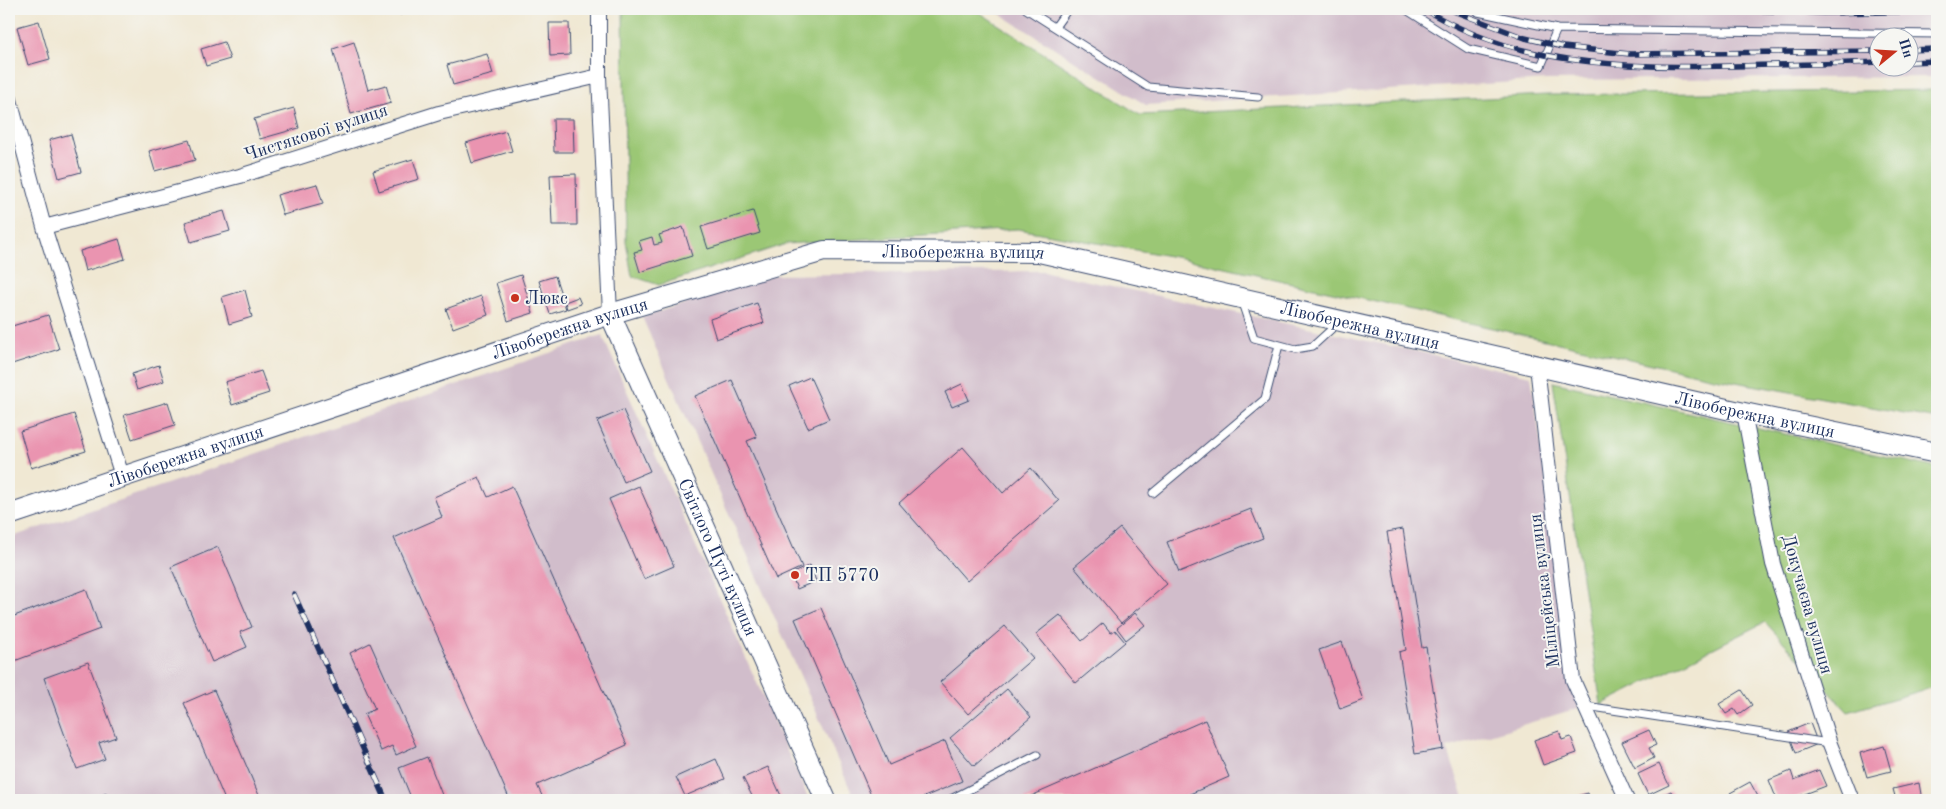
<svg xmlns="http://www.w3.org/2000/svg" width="1946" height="809" viewBox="0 0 1946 809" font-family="'Old Standard TT',serif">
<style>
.industrial{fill:#d1bdcb;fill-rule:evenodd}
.green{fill:#9bc774;stroke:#5b7b69}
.building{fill:#ea94b0}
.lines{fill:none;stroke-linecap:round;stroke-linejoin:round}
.service-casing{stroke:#3b4b70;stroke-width:9}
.minor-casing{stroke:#3b4b70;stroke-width:16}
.secondary-casing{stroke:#3b4b70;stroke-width:22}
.service{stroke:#fff;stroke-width:7}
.minor{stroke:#fff;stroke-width:14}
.secondary{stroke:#fff;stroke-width:20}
.rail-casing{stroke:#1b2f5e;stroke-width:5.5}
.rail{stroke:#f6f6f2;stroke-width:4;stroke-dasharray:11;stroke-linecap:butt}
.poi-dot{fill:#c8321e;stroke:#f6f6f2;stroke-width:2}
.labels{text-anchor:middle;stroke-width:4;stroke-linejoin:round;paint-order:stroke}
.street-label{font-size:18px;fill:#1b2f5e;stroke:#f6f6f2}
.poi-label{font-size:18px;fill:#1b2f5e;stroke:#f6f6f2;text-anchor:start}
</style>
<rect width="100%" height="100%" fill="#f6f6f2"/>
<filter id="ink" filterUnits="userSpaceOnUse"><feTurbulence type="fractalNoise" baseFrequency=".02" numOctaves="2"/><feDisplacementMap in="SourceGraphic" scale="10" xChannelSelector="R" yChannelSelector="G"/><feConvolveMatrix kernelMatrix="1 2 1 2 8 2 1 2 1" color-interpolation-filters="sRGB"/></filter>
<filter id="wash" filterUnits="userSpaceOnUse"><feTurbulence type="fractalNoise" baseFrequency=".0096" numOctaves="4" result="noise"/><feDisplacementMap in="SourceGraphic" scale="20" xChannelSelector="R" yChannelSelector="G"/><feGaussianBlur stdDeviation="1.12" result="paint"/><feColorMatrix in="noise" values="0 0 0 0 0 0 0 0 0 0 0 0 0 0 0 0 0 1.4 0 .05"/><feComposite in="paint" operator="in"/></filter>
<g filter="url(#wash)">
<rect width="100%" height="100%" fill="#f0e8d3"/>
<path class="industrial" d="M 992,9 L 1937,9 L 1937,77 L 1547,80 L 1146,105 ZM 1878,38 L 1908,38 L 1908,68 L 1878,68 Z
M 1042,271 L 1531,376 L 1578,708 L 1447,748 L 1465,800 L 855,800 L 642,317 L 776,275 Z
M 602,335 L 809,800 L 9,800 L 9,538 Z"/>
<path class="green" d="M 623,9 L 974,9 L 1140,115 L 1547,95 L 1937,90 L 1937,419 L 1714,378 L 1181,258 L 1018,229 L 786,244 L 659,285 L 632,276 L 626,241 Z
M 1553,382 L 1937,468 L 1937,686 L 1848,712 L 1765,622 L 1601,705 Z"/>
<g id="blocks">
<path class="building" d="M 398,9 L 418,9 L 400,15 Z
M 39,21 L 50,59 L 28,65 L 17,27 Z
M 549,23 L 569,23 L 570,55 L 550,56 Z
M 224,42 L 230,59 L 206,66 L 201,49 Z
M 354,42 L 368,90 L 386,85 L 391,103 L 351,114 L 333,49 Z
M 487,54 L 493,74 L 453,85 L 447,65 Z
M 294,108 L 299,128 L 260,139 L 254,119 Z
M 553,119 L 573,119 L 574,152 L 554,152 Z
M 506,131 L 512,151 L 472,163 L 466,143 Z
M 71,134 L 81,172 L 59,178 L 49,140 Z
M 189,140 L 195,160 L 155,171 L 149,151 Z
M 413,159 L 419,179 L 379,191 L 373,171 Z
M 576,174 L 577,225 L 552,225 L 550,175 Z
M 317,184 L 323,204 L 283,215 L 277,195 Z
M 224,211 L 230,231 L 191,242 L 185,222 Z
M 753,211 L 760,233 L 708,249 L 701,227 Z
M 683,227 L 692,256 L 640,272 L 634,252 L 642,250 L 639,241 L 652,237 L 654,245 L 662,243 L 659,235 Z
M 119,239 L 125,259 L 85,271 L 80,251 Z
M 521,275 L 533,313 L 508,321 L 496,283 Z
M 555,276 L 566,309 L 550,314 L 539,281 Z
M 245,290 L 252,317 L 229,324 L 222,297 Z
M 481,296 L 488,315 L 453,328 L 446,309 Z
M 578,297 L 581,304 L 567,309 L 565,302 Z
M 757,303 L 764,323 L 716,339 L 710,319 Z
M 48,315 L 59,349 L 9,365 L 9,327 Z
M 159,365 L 164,381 L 137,390 L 132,374 Z
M 261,371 L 269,393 L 232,405 L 225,382 Z
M 810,377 L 829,419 L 808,428 L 789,386 Z
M 732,380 L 757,437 L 747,441 L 802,567 L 776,579 L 695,396 Z
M 962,384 L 969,400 L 952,407 L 945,392 Z
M 168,402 L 175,425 L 132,439 L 124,415 Z
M 623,410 L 650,471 L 624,482 L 597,421 Z
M 74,414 L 86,451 L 31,468 L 20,431 Z
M 963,447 L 1003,493 L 1031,468 L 1059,501 L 967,581 L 899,503 Z
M 479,477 L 488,497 L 512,486 L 627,745 L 537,785 L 544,800 L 510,800 L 394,538 L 442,517 L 434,497 Z
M 639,486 L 674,566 L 644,579 L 609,499 Z
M 1251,509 L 1263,538 L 1179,572 L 1167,542 Z
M 1120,528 L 1167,584 L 1121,623 L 1074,567 Z
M 1403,529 L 1422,648 L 1426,647 L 1443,749 L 1415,754 L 1399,652 L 1406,650 L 1387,532 Z
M 218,547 L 252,627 L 240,632 L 247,647 L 212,662 L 171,567 Z
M 810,565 L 816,581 L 797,589 L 791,574 Z
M 86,589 L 100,629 L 9,663 L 9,618 Z
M 821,608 L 889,765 L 945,741 L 962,781 L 917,800 L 873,800 L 795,619 Z
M 1135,613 L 1145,625 L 1126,640 L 1117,628 Z
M 1060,615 L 1082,641 L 1103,623 L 1111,633 L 1115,630 L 1125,642 L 1076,683 L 1036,634 Z
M 1005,626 L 1033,658 L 968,714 L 940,682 Z
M 1342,642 L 1363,700 L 1340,709 L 1319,650 Z
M 370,643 L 416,746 L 396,755 L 392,746 L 381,751 L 364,714 L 375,709 L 350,653 Z
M 88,662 L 116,737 L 99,743 L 105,759 L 77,769 L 44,678 Z
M 1007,689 L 1031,717 L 974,766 L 950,738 Z
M 214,690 L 261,800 L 225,800 L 184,703 Z
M 1742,690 L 1752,705 L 1738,715 L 1734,709 L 1726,714 L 1719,704 Z
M 1205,720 L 1229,777 L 1176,800 L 1022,800 Z
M 1810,723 L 1818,744 L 1796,753 L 1788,732 Z
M 1649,730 L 1656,745 L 1649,748 L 1654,758 L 1635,768 L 1622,742 Z
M 1559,731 L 1562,740 L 1571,737 L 1577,753 L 1543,765 L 1534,740 Z
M 1884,746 L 1891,771 L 1867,777 L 1860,753 Z
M 427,757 L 444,800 L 412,800 L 399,768 Z
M 716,759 L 725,779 L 685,796 L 676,777 Z
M 1659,764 L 1669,785 L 1648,795 L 1638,774 Z
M 768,767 L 783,800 L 743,800 L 752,796 L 743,778 Z
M 1819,770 L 1826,786 L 1789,800 L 1777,800 L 1769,780 L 1791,771 L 1794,780 Z
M 1750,782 L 1760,800 L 1734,800 L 1730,793 Z
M 1919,783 L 1922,800 L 1896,800 L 1893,789 Z
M 1671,791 L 1676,800 L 1653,800 Z
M 107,793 L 110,800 L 89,800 Z
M 1588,793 L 1590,800 L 1564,800 Z"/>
</g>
</g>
<g filter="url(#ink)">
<use href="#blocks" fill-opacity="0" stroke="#3b4b70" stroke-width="1"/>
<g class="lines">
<defs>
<path id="service" d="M 1026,9 L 1148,87 L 1258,97
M 1405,9 L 1468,49 L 1541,66 L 1557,29
M 1477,9 L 1478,12 L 1557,29 L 1937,34
M 1055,27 L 1068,9
M 1241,300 L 1254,338 L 1295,349 L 1313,346 L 1338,323
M 1153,493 L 1265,399 L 1279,345
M 1586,706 L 1829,743
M 949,800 L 1037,755"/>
<path id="minor" d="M 599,9 L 599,76 L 610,314
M 9,96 L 44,227 L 122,476
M 44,227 L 240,176 L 439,113 L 599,76
M 1537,366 L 1573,680 L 1627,800
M 1744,413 L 1773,564 L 1830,744 L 1852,800"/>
<g id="secondary">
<path id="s1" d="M 610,314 L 826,800"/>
<path id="s2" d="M 9,515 L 610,314 L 824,251 L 1039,252 L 1744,413 L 1937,453"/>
</g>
</defs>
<use href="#service" class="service-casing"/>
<use href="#minor" class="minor-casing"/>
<use href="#secondary" class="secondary-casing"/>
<use href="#service" class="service"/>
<use href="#minor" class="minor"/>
<use href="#secondary" class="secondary"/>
<defs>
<path id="rail" d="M 1424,9 C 1517,66 1624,68 1730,66 C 1779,65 1829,64 1878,62
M 1448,9 L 1525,38 L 1563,47 L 1630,54 L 1878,51
M 1732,9 L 1823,13 L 1937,11
M 1908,50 L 1937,49
M 1908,62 L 1937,61
M 294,594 L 386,800"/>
</defs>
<use href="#rail" class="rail-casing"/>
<use href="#rail" class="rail"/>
</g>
</g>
<g class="poi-dot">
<circle cx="515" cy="298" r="5"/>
<circle cx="795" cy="575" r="5"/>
</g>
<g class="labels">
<g class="street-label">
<text transform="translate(316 132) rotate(-18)" y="6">Чистякової вулиця</text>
<text dy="6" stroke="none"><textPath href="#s2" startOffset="996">Лівобережна вулиця</textPath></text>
<text dy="6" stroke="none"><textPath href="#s2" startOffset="1401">Лівобережна вулиця</textPath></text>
<text dy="6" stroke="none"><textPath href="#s2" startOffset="591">Лівобережна вулиця</textPath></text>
<text dy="6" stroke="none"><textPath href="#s2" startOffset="1806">Лівобережна вулиця</textPath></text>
<text dy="6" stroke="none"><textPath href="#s2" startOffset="186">Лівобережна вулиця</textPath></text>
<text dy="6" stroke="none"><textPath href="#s1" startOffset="266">Світлого Путі вулиця</textPath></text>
<text transform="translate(1544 591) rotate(-97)" y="6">Міліцейська вулиця</text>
<text transform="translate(1808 604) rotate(74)" y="6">Докучаєва вулиця</text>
</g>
<g class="poi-label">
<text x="525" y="304">Люкс</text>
<text x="805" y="581">ТП 5770</text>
</g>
</g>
<rect width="1946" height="809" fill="none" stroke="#f6f6f2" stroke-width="30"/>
<g transform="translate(1894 52) rotate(72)"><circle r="24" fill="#f6f6f2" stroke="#9ea6b7"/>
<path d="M0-4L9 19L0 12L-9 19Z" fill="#c8321e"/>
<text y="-8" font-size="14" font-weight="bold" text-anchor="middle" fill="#1b2f5e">Пн</text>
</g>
</svg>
